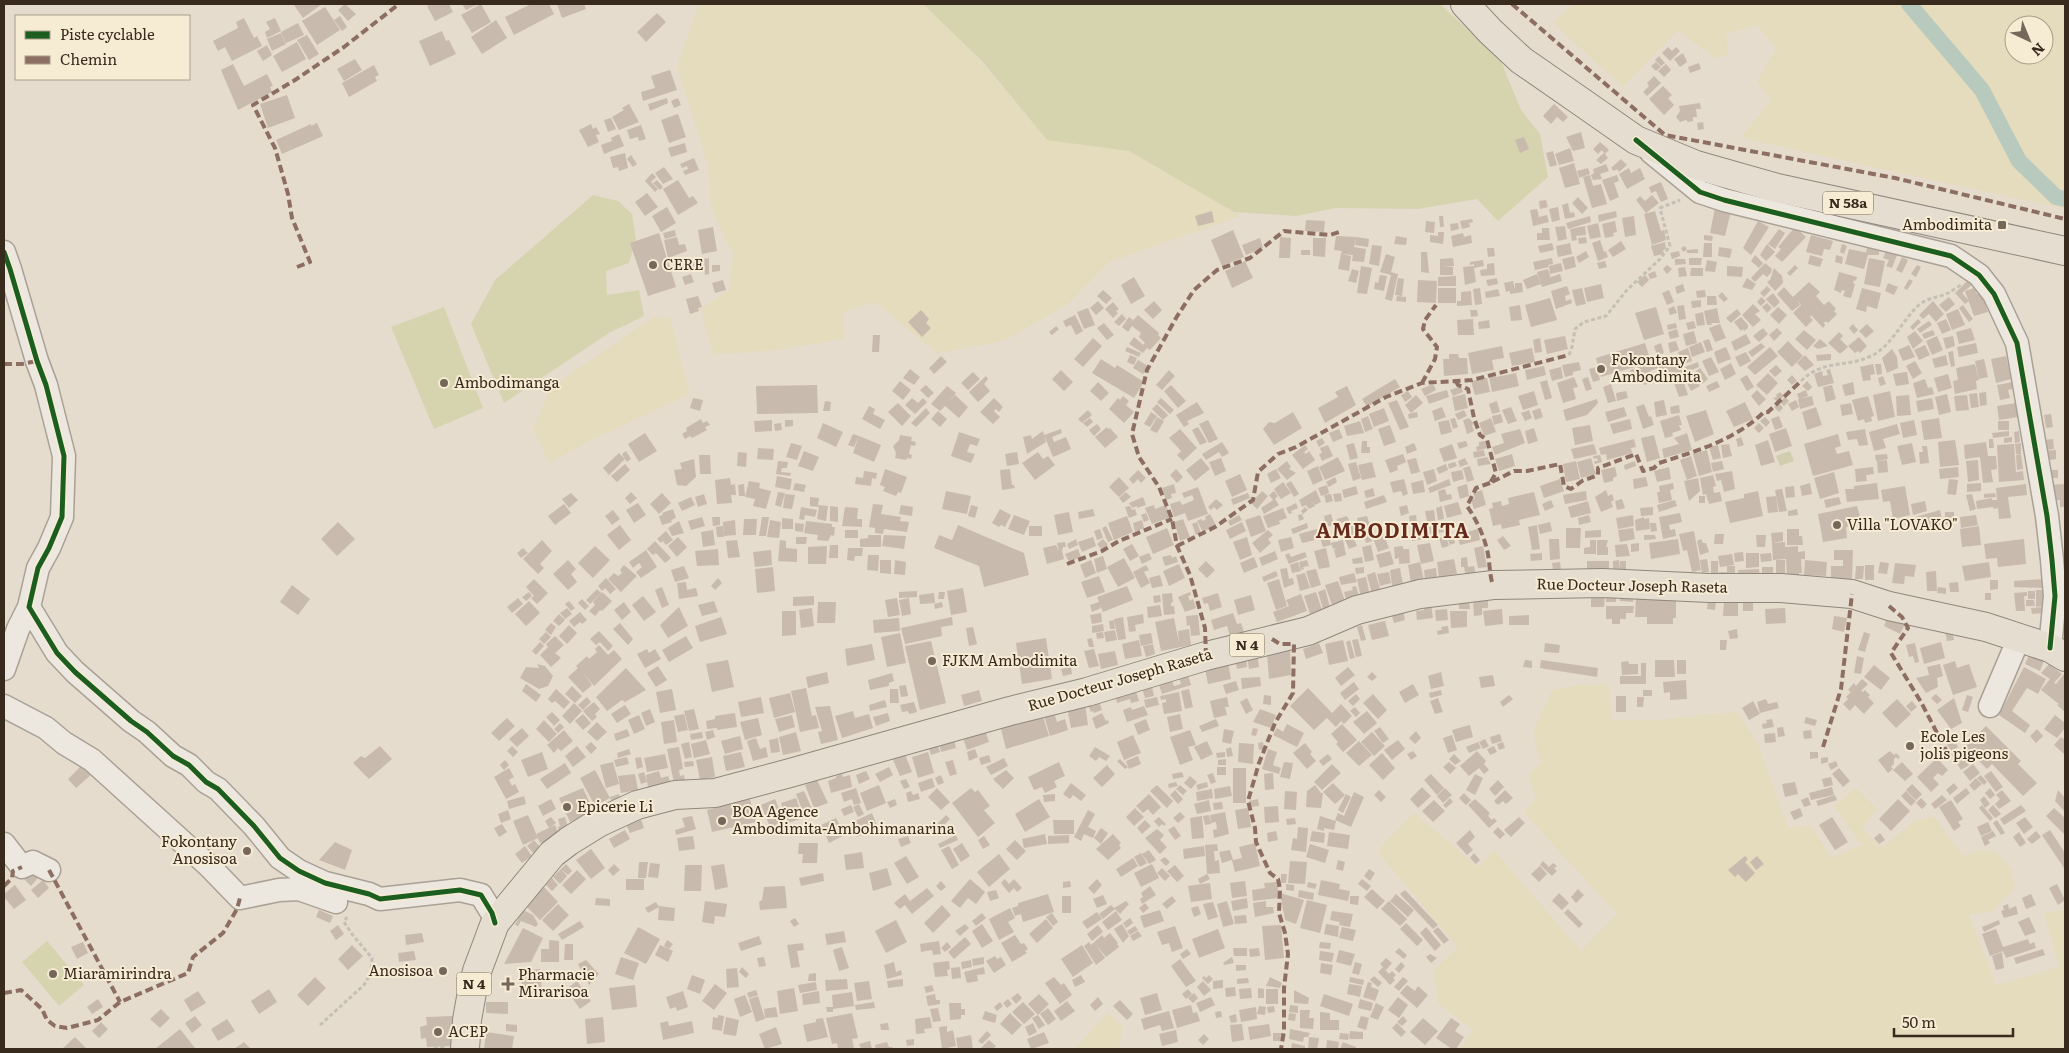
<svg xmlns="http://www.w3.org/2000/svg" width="2069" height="1053" viewBox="0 0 2069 1053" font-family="Literata,serif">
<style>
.farmland{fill:#e5dbbd;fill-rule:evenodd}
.green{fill:#d6d4af}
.cemetery{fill:#d0ceaf}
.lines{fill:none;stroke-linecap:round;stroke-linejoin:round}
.canal{stroke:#b8cabe;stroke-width:16}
.building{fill:#c9baae;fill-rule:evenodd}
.minor-casing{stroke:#aaa196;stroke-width:25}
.major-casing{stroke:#90877d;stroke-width:30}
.path{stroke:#c5bfb6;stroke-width:3;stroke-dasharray:4 2.5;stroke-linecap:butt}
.minor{stroke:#ede8df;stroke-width:22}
.major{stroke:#e5ded0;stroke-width:28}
.quiet{stroke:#8d6e63;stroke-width:4;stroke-dasharray:8 4;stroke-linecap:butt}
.cycleway-casing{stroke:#f6ebd3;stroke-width:8}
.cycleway{stroke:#1b5e20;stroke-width:5}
.poi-dot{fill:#75685b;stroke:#f6ebd3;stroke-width:2}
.labels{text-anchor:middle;stroke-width:4;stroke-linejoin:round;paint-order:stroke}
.shield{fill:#f6ebd3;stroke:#726454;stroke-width:1}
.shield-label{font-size:14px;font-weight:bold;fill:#392a1e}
.poi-label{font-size:15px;fill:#392a1e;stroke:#f6ebd3;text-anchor:start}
.street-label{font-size:15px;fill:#392a1e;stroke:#f6ebd3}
.district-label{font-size:20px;font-weight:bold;letter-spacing:1px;fill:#662a1c;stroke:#f6ebd3}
</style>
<rect width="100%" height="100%" fill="#e5dccd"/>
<path class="farmland" d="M 699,4 L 927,4 L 971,50 L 1045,138 L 1128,150 L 1241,216 L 1109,262 L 1068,304 L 1003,341 L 937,353 L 875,302 L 843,312 L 845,339 L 775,350 L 713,355 L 701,309 L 730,289 L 733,255 L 711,207 L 708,165 L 677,66 Z
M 1574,4 L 2065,4 L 2065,209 L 1741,138 L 1771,99 L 1757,82 L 1776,49 L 1757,25 L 1726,34 L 1728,54 L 1716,59 L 1678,30 L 1623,87 L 1553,23 ZM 2014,25 L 2044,25 L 2044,55 L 2014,55 Z
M 654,317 L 670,317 L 690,394 L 589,441 L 549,463 L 533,429 L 550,388 Z
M 1608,684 L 1612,720 L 1656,720 L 1738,712 L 1759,747 L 1788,828 L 1811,826 L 1831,858 L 1862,845 L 1834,806 L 1856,788 L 1877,809 L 1862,828 L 1882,848 L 1914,821 L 1935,817 L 1949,838 L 1964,856 L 1977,851 L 1996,852 L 2011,868 L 2014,889 L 1992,911 L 1969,915 L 1996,985 L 2059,967 L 2044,913 L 2065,910 L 2065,1049 L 1460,1049 L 1473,1030 L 1438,1003 L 1434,970 L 1458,947 L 1377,851 L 1414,813 L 1478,867 L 1494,850 L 1581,951 L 1617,914 L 1524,813 L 1536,797 L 1527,774 L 1541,764 L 1533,732 L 1552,690 L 1578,685 Z
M 1108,1013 L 1123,1028 L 1118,1049 L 1074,1049 Z"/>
<path class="green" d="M 923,4 L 1440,4 L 1500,59 L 1521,110 L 1540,134 L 1548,177 L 1498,221 L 1477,199 L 1418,209 L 1336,208 L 1296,216 L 1234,212 L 1129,151 L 1047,140 L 981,60 Z
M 593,195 L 618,201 L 632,214 L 636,240 L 629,263 L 606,271 L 607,295 L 639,290 L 644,316 L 609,333 L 504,403 L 471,324 L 495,280 Z
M 444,307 L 483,408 L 434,429 L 391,327 Z
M 47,941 L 84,985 L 59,1006 L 22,962 Z"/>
<path class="cemetery" d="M 1790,451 L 1794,461 L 1780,466 L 1776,456 Z"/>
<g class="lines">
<path class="canal" d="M 1909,4 L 1982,90 L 2019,161 L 2056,197 L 2065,199"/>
</g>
<path class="building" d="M 296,4 L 322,4 L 303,18 L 294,5 Z
M 345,4 L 356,14 L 348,21 L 338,10 Z
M 431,4 L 449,4 L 453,12 L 435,21 L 427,6 Z
M 462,4 L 478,4 L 466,10 Z
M 481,4 L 491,22 L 472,33 L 461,15 Z
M 531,4 L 549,4 L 554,14 L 514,35 L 505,17 Z
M 557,4 L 584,4 L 586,9 L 562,18 Z
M 325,7 L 340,30 L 317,45 L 302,21 Z
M 657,13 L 666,22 L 646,42 L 637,32 Z
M 340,16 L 347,27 L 342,31 L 334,20 Z
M 244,18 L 254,38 L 257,36 L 262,46 L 232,61 L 225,47 L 218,51 L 213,41 L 238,28 L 236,22 Z
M 275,18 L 281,31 L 267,38 L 265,32 L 270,29 L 266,22 Z
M 496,20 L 507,38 L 482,54 L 471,37 Z
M 298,23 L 304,35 L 286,43 L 281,32 Z
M 442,31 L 446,41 L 449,40 L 456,54 L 430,66 L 419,41 Z
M 281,33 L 286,44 L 272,51 L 267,39 Z
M 307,35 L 319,54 L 309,60 L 297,40 Z
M 297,42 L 306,59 L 282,72 L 273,56 Z
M 267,45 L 272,55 L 263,61 L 257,51 Z
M 1668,47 L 1672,51 L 1676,47 L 1680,51 L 1670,61 L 1662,53 Z
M 1683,53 L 1687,62 L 1680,67 L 1674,59 Z
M 1659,56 L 1665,63 L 1661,66 L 1655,60 Z
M 355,59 L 362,70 L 344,81 L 337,69 Z
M 1656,62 L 1661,67 L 1656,71 L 1651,66 Z
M 1699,63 L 1701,69 L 1690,73 L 1688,67 Z
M 233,64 L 244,86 L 267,74 L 273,86 L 270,87 L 272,92 L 238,110 L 221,70 Z
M 1666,64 L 1671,70 L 1664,77 L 1658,71 Z
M 374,65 L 379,75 L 375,77 L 377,81 L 349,97 L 342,83 Z
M 670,70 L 677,90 L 643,101 L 641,92 L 655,88 L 651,76 Z
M 1654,76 L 1661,83 L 1647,96 L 1643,92 L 1649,86 L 1647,83 Z
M 1663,86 L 1672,95 L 1668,98 L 1674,105 L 1664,115 L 1649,99 Z
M 287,95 L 295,118 L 268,128 L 260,104 Z
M 667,98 L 668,103 L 650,111 L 648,104 Z
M 678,98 L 681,105 L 674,108 L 671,101 Z
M 1700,103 L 1701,109 L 1696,109 L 1697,117 L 1693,117 L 1693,121 L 1688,122 L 1686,120 L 1680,122 L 1676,117 L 1680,111 L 1679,106 Z
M 629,104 L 639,122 L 619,130 L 612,117 L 624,110 L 622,108 Z
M 1554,104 L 1568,117 L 1563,122 L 1557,117 L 1551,124 L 1543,116 Z
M 678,114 L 686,137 L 669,143 L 661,120 Z
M 611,118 L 616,129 L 608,132 L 604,120 Z
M 1703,122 L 1704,129 L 1698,130 L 1697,123 Z
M 317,123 L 323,136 L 282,154 L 276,140 L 311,124 L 311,126 Z
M 591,124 L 593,129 L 596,127 L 600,134 L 596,135 L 599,142 L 588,147 L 579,130 Z
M 641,125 L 646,139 L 639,141 L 638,137 L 630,139 L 627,130 Z
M 1581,132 L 1585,148 L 1573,151 L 1566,137 Z
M 619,134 L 624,146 L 604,154 L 601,145 L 612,141 L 611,138 Z
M 1524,137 L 1529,149 L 1520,153 L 1515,140 Z
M 1600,142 L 1609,150 L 1605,154 L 1602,150 L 1598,154 L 1593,149 Z
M 685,143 L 687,152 L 671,157 L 668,148 Z
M 1570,148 L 1574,161 L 1559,165 L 1555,154 Z
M 1553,151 L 1557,165 L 1550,167 L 1546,153 Z
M 625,153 L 628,168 L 619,171 L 618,167 L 613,168 L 610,157 Z
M 1604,153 L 1608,158 L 1601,164 L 1596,160 Z
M 631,155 L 637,164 L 633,167 L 627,159 Z
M 694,158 L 699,170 L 685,175 L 683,171 L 688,169 L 687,166 L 682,168 L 680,164 Z
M 1621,159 L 1627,165 L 1619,172 L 1617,169 L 1614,171 L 1611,168 Z
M 1574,163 L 1580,184 L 1565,188 L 1559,168 Z
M 1606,164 L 1609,171 L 1600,174 L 1602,179 L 1593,180 L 1591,175 L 1594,173 L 1593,169 Z
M 664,167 L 673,179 L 663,184 L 655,173 Z
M 1588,168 L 1590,174 L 1579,178 L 1577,171 Z
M 1629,168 L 1631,173 L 1640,168 L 1645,179 L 1627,189 L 1619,174 Z
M 652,173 L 656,177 L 651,182 L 658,189 L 655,192 L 645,181 Z
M 1590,175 L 1593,186 L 1601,184 L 1607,204 L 1592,208 L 1583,177 Z
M 1617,175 L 1619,181 L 1614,183 L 1619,197 L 1610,201 L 1602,180 Z
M 657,180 L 663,187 L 660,190 L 653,183 Z
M 678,180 L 689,198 L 693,196 L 698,203 L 678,215 L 663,189 Z
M 1661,182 L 1668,199 L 1661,202 L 1656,191 L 1651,193 L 1649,187 Z
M 647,193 L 658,207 L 645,216 L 635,202 Z
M 1652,195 L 1659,203 L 1646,213 L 1636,200 L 1640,196 L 1645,201 Z
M 1578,197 L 1588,208 L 1582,214 L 1572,203 Z
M 1546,200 L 1548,207 L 1540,209 L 1539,201 Z
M 1568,203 L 1570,213 L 1574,212 L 1575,217 L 1565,219 L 1562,205 Z
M 667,207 L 676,223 L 661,232 L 652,216 Z
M 1558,207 L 1560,220 L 1552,222 L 1549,209 Z
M 1715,208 L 1731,211 L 1725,236 L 1710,233 Z
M 1537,209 L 1539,217 L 1547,215 L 1549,222 L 1533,226 L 1530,210 Z
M 1212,211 L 1214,222 L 1198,226 L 1195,216 Z
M 1616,211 L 1617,217 L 1599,222 L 1598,215 Z
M 1655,211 L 1661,231 L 1664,230 L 1666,240 L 1652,245 L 1644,214 Z
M 1439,216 L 1443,216 L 1444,227 L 1440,227 Z
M 1590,216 L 1591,222 L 1568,229 L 1566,223 Z
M 1634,216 L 1636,235 L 1625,237 L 1622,218 Z
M 1472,219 L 1473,222 L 1469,223 L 1470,227 L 1462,229 L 1460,221 Z
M 1306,220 L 1325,221 L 1324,232 L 1305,231 Z
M 1426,221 L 1435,222 L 1434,233 L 1425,232 Z
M 1615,221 L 1617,232 L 1613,233 L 1614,236 L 1605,238 L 1602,224 Z
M 1758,221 L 1769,227 L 1751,255 L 1743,248 Z
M 1458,223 L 1459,229 L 1451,231 L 1450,224 Z
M 1598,223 L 1601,237 L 1590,239 L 1587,226 Z
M 1565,226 L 1567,239 L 1558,241 L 1555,227 Z
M 1585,226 L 1586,235 L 1576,236 L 1577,240 L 1572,241 L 1570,229 Z
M 713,227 L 717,251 L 702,254 L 698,230 Z
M 1795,227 L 1806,237 L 1782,262 L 1775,256 L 1781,249 L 1778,247 Z
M 1542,228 L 1549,228 L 1550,240 L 1537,240 L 1537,233 L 1542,233 Z
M 1779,229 L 1785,233 L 1775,249 L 1768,244 Z
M 675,230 L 676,236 L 665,239 L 663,233 Z
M 1233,230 L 1244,257 L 1222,266 L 1211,240 Z
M 1438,232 L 1444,232 L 1443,244 L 1430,242 L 1430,235 L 1438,236 Z
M 659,233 L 676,287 L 648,296 L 630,243 Z
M 1463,233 L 1464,237 L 1471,235 L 1472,243 L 1453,247 L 1451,236 Z
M 1704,235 L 1713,236 L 1712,241 L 1704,240 Z
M 1811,235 L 1833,241 L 1830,250 L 1824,249 L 1822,256 L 1806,252 Z
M 1336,236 L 1356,237 L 1354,247 L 1366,249 L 1364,262 L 1352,261 L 1353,255 L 1341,254 L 1342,251 L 1334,250 Z
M 1396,236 L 1407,238 L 1406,245 L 1394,244 Z
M 677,237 L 679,245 L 685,244 L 687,251 L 668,258 L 664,240 Z
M 1280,237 L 1291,238 L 1290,258 L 1279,258 Z
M 1356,237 L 1369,239 L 1368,247 L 1355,245 Z
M 1586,237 L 1587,243 L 1579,244 L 1578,238 Z
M 1260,238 L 1263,248 L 1246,255 L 1242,245 Z
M 1313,238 L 1326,238 L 1325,257 L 1313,256 Z
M 1600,240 L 1604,252 L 1606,251 L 1608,257 L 1598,261 L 1592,243 Z
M 1621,241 L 1626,249 L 1613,257 L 1608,250 Z
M 1665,242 L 1666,249 L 1663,250 L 1664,254 L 1654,256 L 1651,246 Z
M 1552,243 L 1554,250 L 1540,253 L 1538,246 Z
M 1570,243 L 1572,254 L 1558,257 L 1556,246 Z
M 1704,243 L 1712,243 L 1712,257 L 1703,257 Z
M 1767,244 L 1775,252 L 1766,261 L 1760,255 Z
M 1842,244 L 1847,246 L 1844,254 L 1840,252 Z
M 1372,245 L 1382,246 L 1379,266 L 1369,264 Z
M 1685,246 L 1687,250 L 1698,249 L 1698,253 L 1687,253 L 1687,250 L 1683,252 L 1681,248 Z
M 1719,247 L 1732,249 L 1730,258 L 1718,256 Z
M 1487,248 L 1494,248 L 1495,256 L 1488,257 Z
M 1867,248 L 1879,249 L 1879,255 L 1868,255 L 1864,269 L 1845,264 L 1849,249 L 1869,253 L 1866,252 Z
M 1301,250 L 1310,250 L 1310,255 L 1301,255 Z
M 1586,251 L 1589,257 L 1579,263 L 1576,257 Z
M 1679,251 L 1680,256 L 1672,259 L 1670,253 Z
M 1886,251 L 1897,255 L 1892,268 L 1886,266 L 1889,260 L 1883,258 Z
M 1421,252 L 1427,252 L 1429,273 L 1421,272 Z
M 1341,254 L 1351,256 L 1349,271 L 1338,269 Z
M 1386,254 L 1395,257 L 1391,272 L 1398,274 L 1392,301 L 1385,299 L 1391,275 L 1380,272 Z
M 1755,255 L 1763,263 L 1759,268 L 1751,261 Z
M 1810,255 L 1823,259 L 1820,267 L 1808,264 Z
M 1836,255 L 1843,257 L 1842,264 L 1835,262 Z
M 1574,256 L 1576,267 L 1565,270 L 1562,259 Z
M 1902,257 L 1908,260 L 1902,273 L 1896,270 Z
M 709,258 L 709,274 L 705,275 L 704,259 Z
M 1453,258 L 1454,266 L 1443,267 L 1453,267 L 1453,275 L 1440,275 L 1440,259 Z
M 1552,258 L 1553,264 L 1548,265 L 1549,267 L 1535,270 L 1533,262 Z
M 1689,258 L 1702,258 L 1701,265 L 1689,265 Z
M 1869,258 L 1885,261 L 1880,287 L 1864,284 Z
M 700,259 L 702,266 L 691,269 L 689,262 Z
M 1675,259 L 1685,259 L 1686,264 L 1675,265 Z
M 1483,260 L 1484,266 L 1474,268 L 1476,282 L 1465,285 L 1463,267 L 1474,266 L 1474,264 L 1470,265 L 1470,262 Z
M 1707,260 L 1717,262 L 1715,272 L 1705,271 Z
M 1245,261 L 1253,278 L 1232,288 L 1225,271 Z
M 1605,261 L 1607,267 L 1599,269 L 1597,263 Z
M 1494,263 L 1495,275 L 1481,276 L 1480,270 L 1487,269 L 1487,264 Z
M 1561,263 L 1563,271 L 1550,274 L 1549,266 Z
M 1765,263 L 1772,269 L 1771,273 L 1767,277 L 1763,274 L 1755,282 L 1751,278 Z
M 712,265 L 720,265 L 720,271 L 712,272 Z
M 1667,265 L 1672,269 L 1667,274 L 1663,269 Z
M 1795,265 L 1798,268 L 1790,276 L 1787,273 Z
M 1917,265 L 1921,267 L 1916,277 L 1911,274 Z
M 1361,266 L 1372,268 L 1367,294 L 1357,293 Z
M 1727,266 L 1743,267 L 1742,277 L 1727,276 Z
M 1685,267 L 1687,276 L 1679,277 L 1678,268 Z
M 1691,268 L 1703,268 L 1703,276 L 1690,276 Z
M 1774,268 L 1782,276 L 1783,283 L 1775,291 L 1767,282 L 1770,280 Z
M 1352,269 L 1359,271 L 1356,283 L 1348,281 Z
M 1548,269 L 1551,279 L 1551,277 L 1560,274 L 1562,281 L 1542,287 L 1537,272 Z
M 1655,271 L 1657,277 L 1650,279 L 1648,274 Z
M 1839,272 L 1857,277 L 1856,281 L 1854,280 L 1853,283 L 1855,284 L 1851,298 L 1843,296 L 1845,291 L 1842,290 L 1841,293 L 1834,290 Z
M 691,274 L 694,282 L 685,285 L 682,277 Z
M 1537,274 L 1541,284 L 1527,289 L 1523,280 Z
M 1380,275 L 1387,276 L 1384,291 L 1374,289 L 1375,282 L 1378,283 Z
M 1645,275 L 1649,280 L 1642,287 L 1637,282 Z
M 1456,276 L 1456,286 L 1438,286 L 1438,277 Z
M 1134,277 L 1145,296 L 1131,304 L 1121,285 Z
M 1398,278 L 1404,279 L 1402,296 L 1395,295 Z
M 1497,278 L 1498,284 L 1488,286 L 1486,280 Z
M 1747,278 L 1756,284 L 1752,290 L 1742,287 Z
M 1909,279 L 1913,281 L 1907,290 L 1904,288 Z
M 1969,279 L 1973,284 L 1962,293 L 1969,301 L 1965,304 L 1955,293 Z
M 723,280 L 726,290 L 715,293 L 712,283 Z
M 1418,280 L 1437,281 L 1436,303 L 1417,302 Z
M 1513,281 L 1515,290 L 1515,283 L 1522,283 L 1523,292 L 1510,294 L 1510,291 L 1506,292 L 1504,283 Z
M 1809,282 L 1820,292 L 1816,296 L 1824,305 L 1829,301 L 1836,309 L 1834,311 L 1837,314 L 1828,323 L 1826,321 L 1824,323 L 1825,325 L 1823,328 L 1811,315 L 1810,317 L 1813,320 L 1806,327 L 1793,313 L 1801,305 L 1797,300 L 1800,305 L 1792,311 L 1777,294 L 1784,287 L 1793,297 Z
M 1888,283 L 1898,287 L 1894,295 L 1885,291 Z
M 1601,284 L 1604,298 L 1587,302 L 1584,288 Z
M 1683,284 L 1685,291 L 1677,294 L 1675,287 Z
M 1567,286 L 1570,294 L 1565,296 L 1566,301 L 1571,299 L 1572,303 L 1556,309 L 1551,291 Z
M 1767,286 L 1771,290 L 1764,297 L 1760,293 Z
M 1438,288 L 1456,288 L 1456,303 L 1438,303 Z
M 1480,288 L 1482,304 L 1475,305 L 1473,289 Z
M 1582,288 L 1586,304 L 1576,306 L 1572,290 Z
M 1862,288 L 1881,293 L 1877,309 L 1867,306 L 1866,312 L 1856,309 Z
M 1974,288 L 1977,294 L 1981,293 L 1988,312 L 1974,316 L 1965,291 Z
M 1498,289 L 1500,296 L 1486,298 L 1485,292 Z
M 1103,290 L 1112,298 L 1106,304 L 1097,296 Z
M 1669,290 L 1674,302 L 1667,305 L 1662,293 Z
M 1705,290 L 1706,297 L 1697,298 L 1696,291 Z
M 1471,291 L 1472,305 L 1457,306 L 1457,301 L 1461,301 L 1461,292 Z
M 1722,292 L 1728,299 L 1724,302 L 1718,296 Z
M 1773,293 L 1780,302 L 1774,308 L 1766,299 Z
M 698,296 L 702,307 L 698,308 L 699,311 L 690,314 L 686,299 Z
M 1397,296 L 1406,297 L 1406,302 L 1396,301 Z
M 1707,296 L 1716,296 L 1717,305 L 1707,305 Z
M 1761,297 L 1766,301 L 1761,306 L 1757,302 Z
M 1949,297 L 1955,304 L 1946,312 L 1939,305 Z
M 1550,298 L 1557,320 L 1531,327 L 1525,305 Z
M 1701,300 L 1701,307 L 1692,308 L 1691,301 Z
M 1098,301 L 1104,308 L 1096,315 L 1090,308 Z
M 1154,301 L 1162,310 L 1153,319 L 1144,310 Z
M 1933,301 L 1944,314 L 1936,322 L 1929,314 L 1923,319 L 1919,315 Z
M 1113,302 L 1119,309 L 1116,311 L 1118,313 L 1113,318 L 1105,309 Z
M 1767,303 L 1772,308 L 1767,313 L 1762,307 Z
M 1753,304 L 1760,311 L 1755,314 L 1761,320 L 1753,327 L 1742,315 Z
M 1520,305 L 1522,320 L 1511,321 L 1509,307 Z
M 1684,305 L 1686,319 L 1679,320 L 1677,306 Z
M 1963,305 L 1973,319 L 1969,322 L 1959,308 Z
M 1674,306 L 1677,313 L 1670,315 L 1668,309 Z
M 1656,307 L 1664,334 L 1644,340 L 1635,313 Z
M 1778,307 L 1787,315 L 1779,324 L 1770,315 Z
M 1088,308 L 1095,325 L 1084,329 L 1077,312 Z
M 1717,308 L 1720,323 L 1711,323 L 1712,325 L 1707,325 L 1704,311 Z
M 1737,309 L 1741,314 L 1731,323 L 1726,318 Z
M 1958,309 L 1965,325 L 1952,330 L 1946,314 Z
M 921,310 L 929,319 L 926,323 L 931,328 L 922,337 L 908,322 Z
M 1470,310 L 1477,310 L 1478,316 L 1471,317 Z
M 1703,312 L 1705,325 L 1697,326 L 1695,314 Z
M 1122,314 L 1126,319 L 1119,326 L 1114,322 Z
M 1075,315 L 1083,331 L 1076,335 L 1071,325 L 1066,327 L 1063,321 Z
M 1138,315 L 1159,333 L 1158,335 L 1161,338 L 1150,350 L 1143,345 L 1145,343 L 1139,337 L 1141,333 L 1132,326 L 1128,332 L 1122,327 L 1129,317 L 1133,320 L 1130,324 Z
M 1741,317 L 1748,325 L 1748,328 L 1744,331 L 1743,329 L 1741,331 L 1734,322 Z
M 1473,319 L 1474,335 L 1458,335 L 1457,320 Z
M 1918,319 L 1921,322 L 1913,330 L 1910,327 Z
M 1946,319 L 1951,330 L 1942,334 L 1937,323 Z
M 1489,320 L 1490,328 L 1479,329 L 1478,322 Z
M 1694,321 L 1696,328 L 1688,330 L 1686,323 Z
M 1929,321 L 1932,325 L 1920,333 L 1917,329 Z
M 1104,323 L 1114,335 L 1107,340 L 1097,328 Z
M 1676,323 L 1677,328 L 1668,330 L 1667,325 Z
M 1720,324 L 1726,338 L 1715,342 L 1709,328 Z
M 1853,324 L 1858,330 L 1854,334 L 1849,328 Z
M 1867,324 L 1874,331 L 1866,338 L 1859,331 Z
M 1056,326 L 1059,329 L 1052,335 L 1049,332 Z
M 1763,328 L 1768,334 L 1759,342 L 1753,336 Z
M 1777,328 L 1782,333 L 1774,341 L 1769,335 Z
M 1971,328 L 1975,340 L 1959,344 L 1956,332 Z
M 1677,329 L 1679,337 L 1670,339 L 1668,332 Z
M 1804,330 L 1816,340 L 1807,350 L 1795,339 Z
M 1933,330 L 1935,335 L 1924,339 L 1922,334 Z
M 1694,331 L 1697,343 L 1686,346 L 1683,334 Z
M 1915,331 L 1923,341 L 1913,349 L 1907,337 Z
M 1839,332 L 1843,336 L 1840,339 L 1848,347 L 1840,354 L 1828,343 Z
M 1746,334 L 1751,343 L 1735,351 L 1731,342 Z
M 873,335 L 880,335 L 879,352 L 872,352 Z
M 1565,336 L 1568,349 L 1547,354 L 1544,340 Z
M 1937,336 L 1943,350 L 1932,355 L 1926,341 Z
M 1953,336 L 1955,346 L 1946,349 L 1943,338 Z
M 1134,337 L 1147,348 L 1143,353 L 1129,344 Z
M 1859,337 L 1867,346 L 1860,353 L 1858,351 L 1855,353 L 1848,346 Z
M 1093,338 L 1102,346 L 1083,367 L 1074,359 Z
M 1540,338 L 1542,352 L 1535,353 L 1533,340 Z
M 1709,339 L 1713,350 L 1707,352 L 1703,341 Z
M 1820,339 L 1828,346 L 1818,349 L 1813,346 Z
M 1676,341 L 1679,350 L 1670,353 L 1668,343 Z
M 1788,341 L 1803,356 L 1792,367 L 1777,352 Z
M 1701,342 L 1705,352 L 1692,357 L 1689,347 Z
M 1645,343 L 1651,362 L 1601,377 L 1596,358 Z
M 1661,343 L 1664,353 L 1657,355 L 1654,346 Z
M 1761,343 L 1765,347 L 1752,357 L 1748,352 Z
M 1976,343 L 1978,353 L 1959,357 L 1957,347 Z
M 1909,345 L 1915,357 L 1903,361 L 1898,350 Z
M 1925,345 L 1930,355 L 1919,360 L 1914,350 Z
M 1502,346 L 1504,358 L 1492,360 L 1494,370 L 1472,374 L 1468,353 Z
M 1127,347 L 1141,353 L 1139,357 L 1125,351 Z
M 1726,347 L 1731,359 L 1718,364 L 1714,352 Z
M 1770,347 L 1778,356 L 1755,375 L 1747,367 Z
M 1532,348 L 1535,362 L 1512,366 L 1509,353 Z
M 1688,348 L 1692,361 L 1683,364 L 1678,352 Z
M 1892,349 L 1897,357 L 1898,368 L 1887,373 L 1882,358 Z
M 1953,351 L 1955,366 L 1951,367 L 1948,352 Z
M 1746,352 L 1751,361 L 1740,367 L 1735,357 Z
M 1449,354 L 1458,354 L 1459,358 L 1467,358 L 1468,374 L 1444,376 L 1443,359 L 1449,359 Z
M 1831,354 L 1831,360 L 1817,361 L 1816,355 Z
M 1130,355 L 1137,358 L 1134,365 L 1127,362 Z
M 1805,355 L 1814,365 L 1805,371 L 1797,363 Z
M 1946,355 L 1948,365 L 1935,368 L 1932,359 Z
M 941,356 L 947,362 L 934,374 L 929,368 Z
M 2006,356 L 2011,379 L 1996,383 L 1991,359 Z
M 1711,357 L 1719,372 L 1709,376 L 1702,361 Z
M 1101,359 L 1115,368 L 1117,365 L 1144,382 L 1134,398 L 1092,373 Z
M 1984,359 L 1988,377 L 1979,379 L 1975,361 Z
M 1138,360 L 1148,366 L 1143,374 L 1133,368 Z
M 1664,360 L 1665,363 L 1674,360 L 1676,367 L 1681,365 L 1683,374 L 1660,382 L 1657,372 L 1660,370 L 1657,362 Z
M 1915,361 L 1922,373 L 1913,379 L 1906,366 Z
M 1579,362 L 1581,370 L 1573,372 L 1573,375 L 1565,377 L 1562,365 Z
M 1656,362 L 1658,368 L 1650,371 L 1654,382 L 1644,385 L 1640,374 L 1632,377 L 1630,370 Z
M 1698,362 L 1699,367 L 1686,372 L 1685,367 Z
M 1731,363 L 1736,374 L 1725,380 L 1720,369 Z
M 1873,364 L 1875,374 L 1870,375 L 1871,380 L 1863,381 L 1860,367 Z
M 1875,364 L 1881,364 L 1882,374 L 1877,375 Z
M 1975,364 L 1979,380 L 1976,381 L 1977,389 L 1955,394 L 1953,381 L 1958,380 L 1956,368 Z
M 1776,365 L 1782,371 L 1775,377 L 1769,371 Z
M 1544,366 L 1546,375 L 1527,380 L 1525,370 Z
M 1561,367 L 1563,378 L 1552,381 L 1549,370 Z
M 1597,367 L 1600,380 L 1593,382 L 1589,369 Z
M 1700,368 L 1708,379 L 1702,384 L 1694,373 Z
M 910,369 L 920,377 L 914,385 L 903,378 Z
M 1830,369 L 1834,383 L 1818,387 L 1814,374 L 1822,371 L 1823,376 L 1828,375 L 1826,370 Z
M 1061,370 L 1073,382 L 1064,391 L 1052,379 Z
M 1169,370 L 1175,376 L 1162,390 L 1156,385 Z
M 973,372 L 980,379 L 968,390 L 961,383 Z
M 1907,372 L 1909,384 L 1896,386 L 1893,374 Z
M 1516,373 L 1519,386 L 1492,392 L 1489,377 L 1495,375 L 1496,377 Z
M 1768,373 L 1778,383 L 1767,395 L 1756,385 Z
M 1694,374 L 1700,386 L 1691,391 L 1685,379 Z
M 1948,374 L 1952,388 L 1938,392 L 1934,378 Z
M 1747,375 L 1754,387 L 1747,391 L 1740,379 Z
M 1792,375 L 1797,381 L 1792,385 L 1787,380 Z
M 986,376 L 988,379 L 984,384 L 990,391 L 978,402 L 969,392 Z
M 1883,376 L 1886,384 L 1880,386 L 1878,378 Z
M 1574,377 L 1578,387 L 1573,388 L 1576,399 L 1563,403 L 1557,383 Z
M 1588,377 L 1592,389 L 1586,391 L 1582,379 Z
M 1487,378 L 1490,392 L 1475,395 L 1471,381 Z
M 1395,379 L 1400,387 L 1367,407 L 1362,399 Z
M 1925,379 L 1928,388 L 1932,387 L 1934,394 L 1917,398 L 1913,383 Z
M 1547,380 L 1552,398 L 1545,400 L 1540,382 Z
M 1683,380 L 1688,395 L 1679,397 L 1674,383 Z
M 900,381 L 911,390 L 903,400 L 892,391 Z
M 1717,381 L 1720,387 L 1709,392 L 1706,386 Z
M 1807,381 L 1812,387 L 1808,391 L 1802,386 Z
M 1098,382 L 1109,393 L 1101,401 L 1090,391 Z
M 1853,382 L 1855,394 L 1845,396 L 1842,385 Z
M 2013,382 L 2014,388 L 2008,390 L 2010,398 L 2000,400 L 1997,385 Z
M 1433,384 L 1436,390 L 1425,396 L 1421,389 Z
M 1611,384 L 1616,401 L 1608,403 L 1603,387 Z
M 817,385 L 818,413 L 757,414 L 756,386 Z
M 926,385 L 934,393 L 928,398 L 920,390 Z
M 1171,385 L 1186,401 L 1178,408 L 1164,391 Z
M 1832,385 L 1836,399 L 1826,402 L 1823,387 Z
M 947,386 L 956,393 L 949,401 L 955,395 L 968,407 L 959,418 L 945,406 L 940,411 L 931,404 Z
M 1347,386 L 1356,405 L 1325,423 L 1318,408 L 1338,397 L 1335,392 Z
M 1461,386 L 1463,392 L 1453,396 L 1450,390 Z
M 1447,390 L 1449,397 L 1429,404 L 1426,396 Z
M 1757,390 L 1766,399 L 1759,406 L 1751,396 Z
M 1806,390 L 1808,396 L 1799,399 L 1797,394 Z
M 1408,391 L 1412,397 L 1405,402 L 1401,395 Z
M 1534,391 L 1538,405 L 1523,410 L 1518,396 Z
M 1626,391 L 1628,398 L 1617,401 L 1616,393 Z
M 1890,391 L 1895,417 L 1878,421 L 1873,395 Z
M 1780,392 L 1784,396 L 1778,402 L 1773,398 L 1777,397 L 1776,395 Z
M 1986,392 L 1987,405 L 1980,406 L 1979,393 Z
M 1977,393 L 1979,407 L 1971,408 L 1969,394 Z
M 1465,394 L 1468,408 L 1455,411 L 1452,397 Z
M 1947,394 L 1951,412 L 1939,415 L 1935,397 Z
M 1416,395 L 1423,403 L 1411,413 L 1405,405 Z
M 1909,395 L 1911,415 L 1897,416 L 1896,396 Z
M 1967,395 L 1969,410 L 1956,411 L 1954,396 Z
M 1123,396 L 1129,401 L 1126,405 L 1134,412 L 1124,423 L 1109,409 L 1118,398 L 1120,400 Z
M 1812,396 L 1814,405 L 1800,409 L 1798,399 Z
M 1868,396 L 1874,416 L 1871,417 L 1872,421 L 1865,423 L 1864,419 L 1858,421 L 1852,400 Z
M 1785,397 L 1789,401 L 1784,406 L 1780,402 Z
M 693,398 L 703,400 L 700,411 L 690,408 Z
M 912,398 L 918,403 L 923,398 L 927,402 L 915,414 L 905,405 Z
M 994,398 L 1003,407 L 999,412 L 996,409 L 994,411 L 1000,417 L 993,424 L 980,412 Z
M 1161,398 L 1174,410 L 1170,414 L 1157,402 Z
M 1932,398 L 1934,409 L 1918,412 L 1916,401 Z
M 1597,399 L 1598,403 L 1587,415 L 1566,421 L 1563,410 Z
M 1397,400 L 1409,427 L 1400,430 L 1388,403 Z
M 1664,400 L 1667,415 L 1656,417 L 1654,402 Z
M 1796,400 L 1799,407 L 1792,411 L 1788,404 Z
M 825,401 L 831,402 L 830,411 L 823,411 Z
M 1497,401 L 1500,412 L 1492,414 L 1489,404 Z
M 1197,402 L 1204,413 L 1187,421 L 1189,424 L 1184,427 L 1176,415 Z
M 1745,402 L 1753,419 L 1734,427 L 1726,411 Z
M 898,403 L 911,416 L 902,426 L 888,412 Z
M 1779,403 L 1783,408 L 1779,412 L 1774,407 Z
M 1851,403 L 1853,414 L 1842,416 L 1840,405 Z
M 2016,403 L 2018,417 L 1999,420 L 1997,406 Z
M 1157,404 L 1168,415 L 1163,420 L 1152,409 Z
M 1644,404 L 1649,417 L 1651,416 L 1654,425 L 1643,429 L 1636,407 Z
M 1679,405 L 1680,413 L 1671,414 L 1670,407 Z
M 869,406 L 875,409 L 873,414 L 885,420 L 880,429 L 862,419 Z
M 1442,407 L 1446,417 L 1435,421 L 1432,411 Z
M 1511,407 L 1517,421 L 1508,424 L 1502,410 Z
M 1624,407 L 1627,416 L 1608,422 L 1605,412 Z
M 1816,407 L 1822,425 L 1807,430 L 1802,412 Z
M 926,408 L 930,413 L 916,427 L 911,423 Z
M 1384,408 L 1389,421 L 1374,427 L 1369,414 Z
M 1540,408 L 1543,417 L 1535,420 L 1532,411 Z
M 1088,410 L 1092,415 L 1082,423 L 1078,419 Z
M 1464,410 L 1467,416 L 1458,420 L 1455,414 Z
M 1529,410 L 1532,418 L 1525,421 L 1521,413 Z
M 1706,410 L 1714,434 L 1695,442 L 1686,416 Z
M 938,411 L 947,419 L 940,427 L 931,419 Z
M 1151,412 L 1157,416 L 1150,427 L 1144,424 Z
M 1293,412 L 1302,428 L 1274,445 L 1263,429 L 1269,422 L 1275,423 Z
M 1417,412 L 1418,417 L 1409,419 L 1408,414 Z
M 1501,414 L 1503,422 L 1494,425 L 1492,416 Z
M 2051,414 L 2053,427 L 2046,428 L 2044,415 Z
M 1679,415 L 1682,425 L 1679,425 L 1681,430 L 1672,433 L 1673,436 L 1665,438 L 1660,421 Z
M 1368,416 L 1373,429 L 1365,432 L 1361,419 Z
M 1779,416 L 1783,427 L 1775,430 L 1771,419 Z
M 1157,417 L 1164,421 L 1157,433 L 1150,430 Z
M 1765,417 L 1770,422 L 1766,427 L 1760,421 Z
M 1090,418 L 1093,422 L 1087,427 L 1083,423 Z
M 1455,418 L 1458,427 L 1453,429 L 1450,419 Z
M 1469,418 L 1474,424 L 1472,425 L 1474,431 L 1467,434 L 1463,420 Z
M 1491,418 L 1496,432 L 1484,436 L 1479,423 Z
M 1939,418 L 1942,438 L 1924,440 L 1921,421 Z
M 701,419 L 703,423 L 707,421 L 710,425 L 705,427 L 707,430 L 692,438 L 690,436 L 685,439 L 682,434 L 687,431 L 686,428 Z
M 1630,419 L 1632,429 L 1613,434 L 1610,424 Z
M 772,420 L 772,431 L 755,432 L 754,421 Z
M 785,420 L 793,420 L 793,426 L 785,427 Z
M 1208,420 L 1218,439 L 1209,443 L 1199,424 Z
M 1449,420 L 1452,432 L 1441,435 L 1438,422 Z
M 1914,420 L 1917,435 L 1903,438 L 1900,423 Z
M 1360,421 L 1364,433 L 1347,436 L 1344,426 Z
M 1998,421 L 2009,421 L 2009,430 L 1998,430 Z
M 781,423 L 782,430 L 775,431 L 774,424 Z
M 823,423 L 843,432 L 836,447 L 817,438 Z
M 1759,423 L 1764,428 L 1759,433 L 1754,428 Z
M 1097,424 L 1101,429 L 1094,436 L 1089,430 Z
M 1897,424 L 1900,434 L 1883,439 L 1886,448 L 1874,451 L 1869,432 Z
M 1390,425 L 1396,442 L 1384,446 L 1378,429 Z
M 1590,425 L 1593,441 L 1575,445 L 1572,428 Z
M 1107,427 L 1108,429 L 1110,428 L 1118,437 L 1105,448 L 1095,437 Z
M 1198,427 L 1207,442 L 1200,445 L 1192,430 Z
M 1534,428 L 1538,441 L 1528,444 L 1525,431 Z
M 1786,428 L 1792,446 L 1775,452 L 1769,434 Z
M 1061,429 L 1062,433 L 1052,437 L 1054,442 L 1066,437 L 1071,449 L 1053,457 L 1044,435 Z
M 1180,429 L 1197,448 L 1183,461 L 1177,455 L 1181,451 L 1169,438 Z
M 1339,429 L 1343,438 L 1333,442 L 1329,433 Z
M 1520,429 L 1525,443 L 1495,455 L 1492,447 L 1504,443 L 1501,434 Z
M 1865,429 L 1868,445 L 1859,446 L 1857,439 L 1848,440 L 1846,432 Z
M 1043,431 L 1046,442 L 1027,454 L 1023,437 L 1031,435 L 1032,439 Z
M 2009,431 L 2009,436 L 1993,438 L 1992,433 Z
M 2019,431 L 2020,442 L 2015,443 L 2014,432 Z
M 959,432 L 980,439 L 977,446 L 970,444 L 967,452 L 975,454 L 971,463 L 951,456 Z
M 645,433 L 657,451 L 639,462 L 628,444 Z
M 1687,433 L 1692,450 L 1664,458 L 1662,449 L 1679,444 L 1674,438 Z
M 853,434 L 859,436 L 854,447 L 848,445 Z
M 1838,434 L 1841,446 L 1835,448 L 1837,454 L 1849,451 L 1853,465 L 1813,476 L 1804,444 Z
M 900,435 L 912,437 L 911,441 L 916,442 L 915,446 L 911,445 L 909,454 L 912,455 L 911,459 L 907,458 L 906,460 L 895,458 L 896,453 L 893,446 L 899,440 Z
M 1654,435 L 1660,458 L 1647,462 L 1641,438 Z
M 859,436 L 881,445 L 874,462 L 853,453 Z
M 1741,437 L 1744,445 L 1738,447 L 1736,439 Z
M 2012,437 L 2012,442 L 2004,443 L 2004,438 Z
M 1322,438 L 1325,443 L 1319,447 L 1316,441 Z
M 1634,439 L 1636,447 L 1631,448 L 1632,453 L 1607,460 L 1606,454 L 1601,455 L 1599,448 Z
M 1989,439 L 1993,439 L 1994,448 L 1989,448 Z
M 2053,439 L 2054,449 L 2045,450 L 2044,440 Z
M 1768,440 L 1775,462 L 1761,466 L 1755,445 Z
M 1955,440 L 1959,465 L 1940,467 L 1938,442 Z
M 1362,441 L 1367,441 L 1367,447 L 1370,447 L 1370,453 L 1361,453 Z
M 1466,441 L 1468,446 L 1459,449 L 1457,443 Z
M 1485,441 L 1487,448 L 1477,451 L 1476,447 L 1479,446 L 1479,442 Z
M 1222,442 L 1229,453 L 1222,457 L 1219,452 L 1206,460 L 1202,454 Z
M 1986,442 L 1988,456 L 1996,456 L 1997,469 L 1991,470 L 1993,482 L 1983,483 L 1980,457 L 1965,459 L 1964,445 Z
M 791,443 L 802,446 L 797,460 L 786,457 Z
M 1354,443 L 1358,458 L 1350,460 L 1346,445 Z
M 1414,443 L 1417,450 L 1407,454 L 1405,447 Z
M 1912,443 L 1916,462 L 1902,465 L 1897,446 Z
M 2021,443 L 2021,454 L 2016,454 L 2015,444 Z
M 1452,444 L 1457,458 L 1444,462 L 1439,449 Z
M 1594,444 L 1597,454 L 1574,459 L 1571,449 Z
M 1729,444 L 1732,456 L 1723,458 L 1721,445 Z
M 2014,444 L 2016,472 L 2023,471 L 2024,480 L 1999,482 L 1997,445 Z
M 1305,445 L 1308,449 L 1304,452 L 1306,454 L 1309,451 L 1315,460 L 1303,469 L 1292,455 Z
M 1328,445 L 1333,456 L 1322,461 L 1319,454 L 1322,453 L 1320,448 Z
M 1718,445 L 1721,458 L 1713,460 L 1709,447 Z
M 1922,446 L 1927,446 L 1929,463 L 1920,464 L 1919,452 L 1923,452 Z
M 758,448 L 774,449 L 773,460 L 757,459 Z
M 1484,450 L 1485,456 L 1474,458 L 1473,452 Z
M 1707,450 L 1712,472 L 1699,476 L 1693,454 Z
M 2056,450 L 2056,459 L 2045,461 L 2044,451 Z
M 626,451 L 631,459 L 627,462 L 622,454 Z
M 804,451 L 819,457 L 813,471 L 798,466 Z
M 738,452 L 747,453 L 746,467 L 737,466 Z
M 1017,452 L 1019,464 L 1007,466 L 1005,454 Z
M 1038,452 L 1043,459 L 1048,456 L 1055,465 L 1035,480 L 1022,463 Z
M 619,453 L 625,459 L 609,475 L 603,468 Z
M 1403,454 L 1406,462 L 1397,466 L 1398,470 L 1390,473 L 1385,460 Z
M 1512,454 L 1515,466 L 1499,471 L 1495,459 Z
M 1887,454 L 1888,459 L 1876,461 L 1875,455 Z
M 2021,454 L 2023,469 L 2017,470 L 2016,455 Z
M 699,455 L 710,455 L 711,474 L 700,474 Z
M 1600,455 L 1602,462 L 1595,464 L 1594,461 L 1598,461 L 1597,458 L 1594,459 L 1593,456 Z
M 1691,456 L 1697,476 L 1687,480 L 1680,460 Z
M 1338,457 L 1345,471 L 1325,480 L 1319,467 Z
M 1487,457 L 1491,464 L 1478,466 L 1477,459 Z
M 1201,458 L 1210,469 L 1195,481 L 1186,470 Z
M 1221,458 L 1226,471 L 1215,476 L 1209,462 Z
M 1416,458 L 1420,472 L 1411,474 L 1407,460 Z
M 1465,458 L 1468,464 L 1460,467 L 1458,461 Z
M 1591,458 L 1596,474 L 1581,478 L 1577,462 Z
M 694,459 L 696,477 L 686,486 L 677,485 L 674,470 L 682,469 L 680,463 Z
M 1887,460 L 1888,472 L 1878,473 L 1877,461 Z
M 1978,460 L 1979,480 L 1968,482 L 1966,461 Z
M 778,461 L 788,462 L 787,468 L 782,468 L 781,472 L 791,473 L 790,476 L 776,474 Z
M 1287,461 L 1291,467 L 1289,469 L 1296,473 L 1287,480 L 1277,469 Z
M 1576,461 L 1580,479 L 1566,482 L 1563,464 Z
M 1635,461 L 1636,466 L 1625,470 L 1624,465 Z
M 1722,461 L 1724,469 L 1713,472 L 1711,463 Z
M 1356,462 L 1361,478 L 1353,481 L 1348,464 Z
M 1372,462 L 1376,477 L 1362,480 L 1358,465 Z
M 1455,462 L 1457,466 L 1449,469 L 1448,464 Z
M 625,464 L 630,470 L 617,482 L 611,476 Z
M 1446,464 L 1448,470 L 1439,474 L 1436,468 Z
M 1318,466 L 1323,480 L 1313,485 L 1307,471 Z
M 1470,466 L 1474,480 L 1467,482 L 1463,468 Z
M 1615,467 L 1617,476 L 1613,478 L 1613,481 L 1604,483 L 1601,470 Z
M 1669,467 L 1671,479 L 1657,482 L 1654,471 Z
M 1873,467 L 1874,474 L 1866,475 L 1867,481 L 1856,482 L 1855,469 Z
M 1958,467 L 1959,477 L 1940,479 L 1939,469 Z
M 885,469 L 907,477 L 901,493 L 898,492 L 896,496 L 883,491 L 885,487 L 880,485 Z
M 1010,469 L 1012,485 L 1014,485 L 1015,488 L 1002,490 L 1000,470 Z
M 1176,469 L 1183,477 L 1177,483 L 1170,475 Z
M 1276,469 L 1281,478 L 1271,483 L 1267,474 Z
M 1434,469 L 1437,481 L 1427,485 L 1423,472 Z
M 1138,470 L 1146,478 L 1141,483 L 1138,479 L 1133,484 L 1129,479 Z
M 1462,470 L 1464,479 L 1453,482 L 1451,472 Z
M 2046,470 L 2058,470 L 2058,478 L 2046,478 Z
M 864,471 L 877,473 L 876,479 L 872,478 L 871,486 L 855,484 L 856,477 L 863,478 Z
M 1732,471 L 1735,489 L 1724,492 L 1721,480 L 1717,481 L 1715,474 Z
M 1834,472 L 1839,493 L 1820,499 L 1814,478 Z
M 1240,474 L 1247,490 L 1232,497 L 1225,481 Z
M 1713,475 L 1716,486 L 1713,487 L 1714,493 L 1720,492 L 1722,501 L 1709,504 L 1706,494 L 1703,495 L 1700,478 Z
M 777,476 L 792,479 L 790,490 L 775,487 Z
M 1119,477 L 1129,488 L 1119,497 L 1109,487 Z
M 1335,477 L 1337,482 L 1329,487 L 1326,482 Z
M 1646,477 L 1648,486 L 1634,489 L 1633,479 Z
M 730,478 L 731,485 L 735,484 L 736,495 L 731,495 L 732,503 L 717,504 L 715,480 Z
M 1698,478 L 1700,491 L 1689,501 L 1684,481 Z
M 1404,479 L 1408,494 L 1403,496 L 1401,491 L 1393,493 L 1390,482 Z
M 1449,479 L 1451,485 L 1430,493 L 1428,488 Z
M 1560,479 L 1564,491 L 1544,498 L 1540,486 Z
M 1949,479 L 1958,480 L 1956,495 L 1947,494 Z
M 1423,480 L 1425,492 L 1413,494 L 1411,483 Z
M 749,481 L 760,483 L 759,488 L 771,491 L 766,509 L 753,506 L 755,499 L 745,497 Z
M 1291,481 L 1299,494 L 1294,497 L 1286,484 Z
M 1283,482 L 1291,493 L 1281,499 L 1274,489 Z
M 795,483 L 806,485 L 804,492 L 793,490 Z
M 1673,483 L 1674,489 L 1670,490 L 1672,500 L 1659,503 L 1657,492 L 1660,492 L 1659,486 Z
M 1810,483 L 1812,494 L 1802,496 L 1800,486 Z
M 1877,483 L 1879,499 L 1847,502 L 1845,489 L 1854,489 L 1854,486 Z
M 1981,483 L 1981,491 L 1967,492 L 1967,484 Z
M 744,484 L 745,496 L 739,496 L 738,485 Z
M 1174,484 L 1176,493 L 1171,494 L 1172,498 L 1166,500 L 1162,488 Z
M 1467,484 L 1469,496 L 1460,499 L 1457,487 Z
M 2026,484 L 2027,495 L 2008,497 L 2011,518 L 1999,519 L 1998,508 L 1994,509 L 1993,507 L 1977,509 L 1976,501 L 1992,498 L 1992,500 L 1997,500 L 1996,488 Z
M 2065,484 L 2065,507 L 2060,507 L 2060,500 L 2049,501 L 2048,485 Z
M 1327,485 L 1329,493 L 1321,496 L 1318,488 Z
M 1356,486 L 1358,494 L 1344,498 L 1342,490 Z
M 1794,486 L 1795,497 L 1786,498 L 1785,487 Z
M 1905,486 L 1910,515 L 1893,519 L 1890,501 L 1883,502 L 1881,490 Z
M 1198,487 L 1208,514 L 1188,521 L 1185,513 L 1174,517 L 1170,504 L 1180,501 L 1182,505 L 1194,500 L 1192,495 L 1184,498 L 1182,493 Z
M 1373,488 L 1375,496 L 1366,498 L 1364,491 Z
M 1445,489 L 1447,495 L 1451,494 L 1452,499 L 1440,502 L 1438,491 Z
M 1782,489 L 1787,511 L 1779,512 L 1775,490 Z
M 1316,490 L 1321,502 L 1315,505 L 1312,501 L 1315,506 L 1309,509 L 1306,505 L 1302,507 L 1299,500 Z
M 1482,490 L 1486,505 L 1474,509 L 1471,500 L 1475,498 L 1473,493 Z
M 1606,490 L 1608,496 L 1612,494 L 1614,500 L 1611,502 L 1613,507 L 1601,512 L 1595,497 Z
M 946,491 L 971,496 L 967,514 L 942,509 Z
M 1262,491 L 1268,496 L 1257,509 L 1251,503 Z
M 1274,491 L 1278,496 L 1275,499 L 1279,505 L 1264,514 L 1261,508 L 1273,500 L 1269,495 Z
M 1586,491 L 1587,500 L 1565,504 L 1563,495 Z
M 1758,491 L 1763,516 L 1730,523 L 1725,502 L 1744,498 L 1744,494 Z
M 631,492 L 637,498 L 630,504 L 625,498 Z
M 778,492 L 785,493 L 781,507 L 775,505 Z
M 1126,492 L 1131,497 L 1123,503 L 1119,498 Z
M 1534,492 L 1540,515 L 1519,520 L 1520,525 L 1502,529 L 1501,524 L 1493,526 L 1489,509 L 1493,508 L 1492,503 L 1501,501 L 1502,506 L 1509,504 L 1508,498 Z
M 571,493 L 578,500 L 569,508 L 562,499 Z
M 662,493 L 671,503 L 659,514 L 650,504 Z
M 1248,493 L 1250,498 L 1233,505 L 1231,499 Z
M 1341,493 L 1342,501 L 1335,502 L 1333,494 Z
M 1995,493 L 1996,497 L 1984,498 L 1984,494 Z
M 704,494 L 707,504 L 698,507 L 695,497 Z
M 785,494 L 795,495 L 792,509 L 783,508 Z
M 1331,494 L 1333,501 L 1326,503 L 1324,495 Z
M 1972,494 L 1976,509 L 1970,511 L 1966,495 Z
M 1384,495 L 1387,502 L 1366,509 L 1364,502 Z
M 1699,496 L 1705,496 L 1705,503 L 1699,503 Z
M 1776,496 L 1778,512 L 1768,513 L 1766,497 Z
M 691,497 L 695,505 L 682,511 L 678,503 Z
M 810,497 L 819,498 L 818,505 L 828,506 L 826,521 L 817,519 L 819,507 L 810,506 Z
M 1143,497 L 1146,505 L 1137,508 L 1137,506 L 1132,508 L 1131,505 L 1130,505 L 1129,503 Z
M 1839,497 L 1841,504 L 1826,508 L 1824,500 Z
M 1216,499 L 1223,505 L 1217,510 L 1214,507 L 1211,510 L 1208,507 Z
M 1622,499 L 1625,508 L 1617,510 L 1615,501 Z
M 1551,500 L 1554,507 L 1545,511 L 1542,504 Z
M 1675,500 L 1677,506 L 1659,512 L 1657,505 Z
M 1588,501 L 1591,513 L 1571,518 L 1568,507 Z
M 1925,501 L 1927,511 L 1913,515 L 1911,504 Z
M 1458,502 L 1462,514 L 1447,518 L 1444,506 Z
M 638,503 L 646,515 L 634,523 L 626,510 Z
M 1296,503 L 1298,508 L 1291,511 L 1292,513 L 1289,514 L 1286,508 Z
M 564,504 L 571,513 L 555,525 L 548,516 Z
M 873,504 L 883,505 L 881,514 L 901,517 L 900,521 L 909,522 L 907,532 L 884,529 L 883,534 L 875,533 L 875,528 L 869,527 Z
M 901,505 L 913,507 L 912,516 L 899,514 Z
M 971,505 L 978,507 L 975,518 L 968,516 Z
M 1154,505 L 1155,509 L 1166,505 L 1171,517 L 1152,524 L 1145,508 Z
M 1407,505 L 1409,513 L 1401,516 L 1399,507 Z
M 830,506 L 838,507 L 838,522 L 830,521 Z
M 1130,506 L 1132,510 L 1135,509 L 1137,515 L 1129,518 L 1125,507 Z
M 1442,506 L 1444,519 L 1438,520 L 1436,508 Z
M 1857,506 L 1862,524 L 1846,527 L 1847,538 L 1823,542 L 1818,514 Z
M 801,507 L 817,510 L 815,517 L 805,515 L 804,520 L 799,519 Z
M 845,507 L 858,508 L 857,519 L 862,519 L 862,527 L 842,526 Z
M 1305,507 L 1308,510 L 1302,515 L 1304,519 L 1299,521 L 1298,515 L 1303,514 L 1301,511 Z
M 1653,507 L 1653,515 L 1641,516 L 1640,508 Z
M 1283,508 L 1287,518 L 1279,521 L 1280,524 L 1268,528 L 1263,516 Z
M 673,509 L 676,518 L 671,520 L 672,522 L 662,525 L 659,516 L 663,515 L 662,513 Z
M 1000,509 L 1011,515 L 1005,527 L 1001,525 L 999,527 L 992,523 Z
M 1093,509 L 1095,516 L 1079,519 L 1078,512 Z
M 1797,509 L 1798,515 L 1788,516 L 1788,511 Z
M 613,510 L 620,519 L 612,525 L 605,516 Z
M 1434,510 L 1436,524 L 1428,526 L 1425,511 Z
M 1940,510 L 1943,524 L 1915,532 L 1912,518 Z
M 1069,512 L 1073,532 L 1058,535 L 1054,515 Z
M 1945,512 L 1954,512 L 1954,524 L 1945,524 Z
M 1146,513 L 1149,520 L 1144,522 L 1141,515 Z
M 1680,513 L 1682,522 L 1669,525 L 1670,530 L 1675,529 L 1676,536 L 1663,539 L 1659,517 Z
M 1210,514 L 1216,525 L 1203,532 L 1197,521 L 1201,519 L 1203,521 L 1206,519 L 1205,517 Z
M 1331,514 L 1334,525 L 1326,527 L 1324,516 Z
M 1014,515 L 1030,521 L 1024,535 L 1008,529 Z
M 1239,515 L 1242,520 L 1230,526 L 1228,521 Z
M 1260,515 L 1266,531 L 1251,537 L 1245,520 Z
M 1416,515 L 1417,523 L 1410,524 L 1409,516 Z
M 1589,515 L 1591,522 L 1579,525 L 1578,518 Z
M 1633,515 L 1634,526 L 1618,529 L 1616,518 Z
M 1976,515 L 1978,525 L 1961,528 L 1960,517 Z
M 1127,516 L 1133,532 L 1114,540 L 1108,523 Z
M 1347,516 L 1349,520 L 1338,524 L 1337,519 Z
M 1367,516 L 1372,533 L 1370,534 L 1372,541 L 1366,543 L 1364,536 L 1362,536 L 1357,518 Z
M 702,517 L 705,526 L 691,530 L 688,521 Z
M 712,517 L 720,517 L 720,525 L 713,526 Z
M 762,517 L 769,517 L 766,536 L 759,536 Z
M 1644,517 L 1644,519 L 1649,518 L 1650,529 L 1636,531 L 1635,520 Z
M 782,518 L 793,519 L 793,529 L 782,529 Z
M 744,519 L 757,519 L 756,535 L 743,535 Z
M 1183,519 L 1190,537 L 1180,541 L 1174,522 Z
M 735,520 L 736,535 L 724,536 L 723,522 Z
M 770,520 L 781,522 L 779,538 L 767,537 Z
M 1142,520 L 1144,528 L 1135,532 L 1133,523 Z
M 679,521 L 684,533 L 672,536 L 668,528 Z
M 806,521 L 832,524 L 832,527 L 835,527 L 834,536 L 831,535 L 828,541 L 817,540 L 818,535 L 804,533 Z
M 1465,521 L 1467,529 L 1461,530 L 1459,523 Z
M 338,522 L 355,539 L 337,556 L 321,539 Z
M 1197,522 L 1201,533 L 1196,535 L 1192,524 Z
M 1242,522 L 1246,531 L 1230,539 L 1226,530 Z
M 1356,522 L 1359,534 L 1351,536 L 1348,524 Z
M 1550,522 L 1552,531 L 1540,534 L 1538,525 Z
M 795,523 L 804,524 L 803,532 L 795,531 Z
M 1307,523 L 1308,528 L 1293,534 L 1291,529 Z
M 1650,523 L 1656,523 L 1657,531 L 1651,532 Z
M 1449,524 L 1450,531 L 1430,534 L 1429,527 Z
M 620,525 L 631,540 L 619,550 L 607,535 Z
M 958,525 L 1024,553 L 1029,575 L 984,587 L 979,566 L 934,548 L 939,535 L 952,540 Z
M 1422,525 L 1423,539 L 1412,541 L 1411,526 Z
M 1537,525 L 1540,549 L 1532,550 L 1528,527 Z
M 723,526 L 724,537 L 717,537 L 716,527 Z
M 1029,526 L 1042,526 L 1042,536 L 1029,536 Z
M 1106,526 L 1113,540 L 1108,542 L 1102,528 Z
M 1979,526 L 1981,545 L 1962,547 L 1960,529 Z
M 1167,528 L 1174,545 L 1153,554 L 1146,537 Z
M 1566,528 L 1581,528 L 1580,548 L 1566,548 Z
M 1633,528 L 1635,539 L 1620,542 L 1618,530 Z
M 1100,529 L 1103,538 L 1097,540 L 1094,531 Z
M 1317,529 L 1320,539 L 1302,543 L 1299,534 Z
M 1478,529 L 1480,540 L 1460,545 L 1457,535 Z
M 1787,529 L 1799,529 L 1799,536 L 1802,536 L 1803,545 L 1787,545 Z
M 713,530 L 715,545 L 703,547 L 701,532 Z
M 845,530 L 858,530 L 858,538 L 845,538 Z
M 1268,530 L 1273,535 L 1268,539 L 1271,543 L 1260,553 L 1252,543 Z
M 1347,530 L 1349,536 L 1342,538 L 1340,532 Z
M 1601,530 L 1601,537 L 1585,538 L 1585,531 Z
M 666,531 L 673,540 L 666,545 L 663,541 L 661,543 L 657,539 Z
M 1694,531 L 1701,570 L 1692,572 L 1687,550 L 1683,551 L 1679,534 Z
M 1783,532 L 1783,541 L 1772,543 L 1771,533 Z
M 1383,533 L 1389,548 L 1378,552 L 1373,538 Z
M 1715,534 L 1724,534 L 1723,544 L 1714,544 Z
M 868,535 L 881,535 L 881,547 L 860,547 L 860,539 L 868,538 Z
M 884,535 L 906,536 L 904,549 L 882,546 Z
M 1453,535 L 1455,543 L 1450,545 L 1447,537 Z
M 1644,535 L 1655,535 L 1656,539 L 1644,540 Z
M 1756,535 L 1766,535 L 1765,547 L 1757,547 Z
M 1329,536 L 1331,545 L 1323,547 L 1320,538 Z
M 1446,536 L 1449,546 L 1442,548 L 1439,538 Z
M 1503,536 L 1511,546 L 1504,550 L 1497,540 Z
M 678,537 L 687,547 L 677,557 L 668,546 Z
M 796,537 L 807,537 L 806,544 L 796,544 Z
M 1093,537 L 1096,546 L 1082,552 L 1078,542 Z
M 1247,537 L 1252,555 L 1240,560 L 1233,542 Z
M 1291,537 L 1294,548 L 1281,552 L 1278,540 Z
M 1353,537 L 1357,546 L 1349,549 L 1345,540 Z
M 1076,539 L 1078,545 L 1069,549 L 1067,544 Z
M 1103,539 L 1108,545 L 1102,550 L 1097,544 Z
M 1549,539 L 1559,539 L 1560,559 L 1550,560 Z
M 1678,539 L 1680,554 L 1651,559 L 1649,543 Z
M 1701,539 L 1703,543 L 1706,543 L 1709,552 L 1700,555 L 1697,541 Z
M 2024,539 L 2026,564 L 1998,567 L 1997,558 L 1986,559 L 1984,544 Z
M 542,540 L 552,551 L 540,564 L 544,568 L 538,574 L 523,559 Z
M 737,540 L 740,557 L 728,558 L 726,541 Z
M 780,540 L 786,541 L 786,548 L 797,549 L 797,562 L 778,561 Z
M 1343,540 L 1346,555 L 1336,558 L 1334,550 L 1337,548 L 1333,549 L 1331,543 Z
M 1590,540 L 1596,540 L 1596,554 L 1584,554 L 1584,548 L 1590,547 Z
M 1597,540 L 1608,540 L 1606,547 L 1608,547 L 1608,555 L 1597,555 Z
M 655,541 L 671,558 L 665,563 L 656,553 L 653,555 L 647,549 Z
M 1065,542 L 1066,547 L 1063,547 L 1062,551 L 1064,559 L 1047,564 L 1043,548 L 1056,545 L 1059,552 L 1057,543 Z
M 1785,542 L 1785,547 L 1798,546 L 1798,552 L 1805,551 L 1805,559 L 1801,559 L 1802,573 L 1799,573 L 1799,577 L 1787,577 L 1786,559 L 1773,560 L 1772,543 Z
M 1430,543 L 1434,561 L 1421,564 L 1417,545 Z
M 1639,543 L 1639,551 L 1631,552 L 1631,544 Z
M 1132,544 L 1139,556 L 1130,561 L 1123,549 Z
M 1627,544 L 1630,556 L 1616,557 L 1615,545 Z
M 830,545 L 838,545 L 838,558 L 829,558 Z
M 1371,545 L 1374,560 L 1365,562 L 1362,547 Z
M 595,546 L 610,560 L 593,578 L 578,563 Z
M 827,546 L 826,564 L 808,564 L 808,547 Z
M 1403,546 L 1403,549 L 1409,549 L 1410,563 L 1399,564 L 1399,558 L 1395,559 L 1394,547 Z
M 1483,546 L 1487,567 L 1478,568 L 1474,548 Z
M 523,548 L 528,553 L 521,558 L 517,553 Z
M 848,548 L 863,548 L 862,556 L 855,556 L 854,561 L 847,560 Z
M 1326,548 L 1330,567 L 1319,569 L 1314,551 Z
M 718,549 L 719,565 L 697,566 L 695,551 Z
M 1078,549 L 1081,557 L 1069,562 L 1065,554 Z
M 646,550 L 657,567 L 641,578 L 636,572 L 642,567 L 639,563 L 633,568 L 629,562 Z
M 771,550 L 772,565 L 755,567 L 753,552 Z
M 1834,550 L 1853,550 L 1852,580 L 1831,579 L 1831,566 L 1843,566 L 1843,560 L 1834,560 Z
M 1275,551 L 1278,559 L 1262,566 L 1259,558 Z
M 1390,551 L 1394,564 L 1380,568 L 1376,555 Z
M 1305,552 L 1307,557 L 1289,564 L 1285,555 L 1289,553 L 1291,557 Z
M 1743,552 L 1744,561 L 1735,562 L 1734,553 Z
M 1149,553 L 1152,559 L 1142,564 L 1139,557 Z
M 1542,553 L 1542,560 L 1531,561 L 1530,554 Z
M 1746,553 L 1759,553 L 1759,567 L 1746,568 Z
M 1771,553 L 1772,561 L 1761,562 L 1760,554 Z
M 1732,554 L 1734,565 L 1720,567 L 1718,556 Z
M 868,555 L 879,555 L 878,571 L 867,570 Z
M 1171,555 L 1172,558 L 1176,556 L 1178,562 L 1165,566 L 1162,557 Z
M 1103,556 L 1107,569 L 1097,573 L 1094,559 Z
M 1254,557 L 1258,567 L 1244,573 L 1240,563 Z
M 1362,557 L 1363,563 L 1353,564 L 1352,559 Z
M 1467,557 L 1468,567 L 1474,566 L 1476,575 L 1466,576 L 1464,567 L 1461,567 L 1461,558 Z
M 1124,558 L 1135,578 L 1118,587 L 1107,567 Z
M 1454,559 L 1457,574 L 1439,577 L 1437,562 Z
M 1707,559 L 1709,572 L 1702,573 L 1700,560 Z
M 568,560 L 576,569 L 571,574 L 577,582 L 568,590 L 553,574 Z
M 880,560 L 891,560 L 891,574 L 880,573 Z
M 895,560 L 906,562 L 905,575 L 894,574 Z
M 1091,560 L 1096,573 L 1085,578 L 1080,565 Z
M 1307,560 L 1309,566 L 1303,567 L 1304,569 L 1301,570 L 1299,562 Z
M 1619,560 L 1620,571 L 1613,571 L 1613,561 Z
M 1776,560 L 1785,560 L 1785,578 L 1776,578 Z
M 1805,560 L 1827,562 L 1826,576 L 1804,575 Z
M 1206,561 L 1215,570 L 1207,578 L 1198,569 Z
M 1587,561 L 1609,561 L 1609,571 L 1587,571 Z
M 1620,561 L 1626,561 L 1626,571 L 1620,571 Z
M 1711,561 L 1718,561 L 1718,574 L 1711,574 Z
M 1298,562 L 1301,571 L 1292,573 L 1290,565 Z
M 1420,562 L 1424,581 L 1411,583 L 1408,565 Z
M 1560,562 L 1561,569 L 1553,570 L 1552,563 Z
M 1880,562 L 1889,563 L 1887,574 L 1878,573 Z
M 1989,562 L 1991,577 L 1965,581 L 1962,566 Z
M 1895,563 L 1916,565 L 1914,577 L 1905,576 L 1904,584 L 1892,583 Z
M 1179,564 L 1185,578 L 1169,586 L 1163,571 Z
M 624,565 L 637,576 L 621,592 L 608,579 L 614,573 L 618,576 L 622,573 L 620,570 Z
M 1146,565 L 1149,570 L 1144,572 L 1150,583 L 1141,588 L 1133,572 Z
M 1865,565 L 1874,565 L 1874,580 L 1865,580 Z
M 684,566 L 689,578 L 675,582 L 671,570 Z
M 1727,566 L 1735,566 L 1735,580 L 1719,580 L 1719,572 L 1727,572 Z
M 1856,566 L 1864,566 L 1863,579 L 1855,579 Z
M 773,567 L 775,591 L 757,593 L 755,569 Z
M 1364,567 L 1364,573 L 1356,574 L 1355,568 Z
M 1762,567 L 1773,567 L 1773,578 L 1762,577 Z
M 1287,568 L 1289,579 L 1293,578 L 1294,584 L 1284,588 L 1280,569 Z
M 1400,568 L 1403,585 L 1392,586 L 1390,570 Z
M 1436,568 L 1437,577 L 1425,579 L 1424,570 Z
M 1316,569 L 1321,585 L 1311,588 L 1306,571 Z
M 1759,569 L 1760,577 L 1739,578 L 1738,570 Z
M 1276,571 L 1278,576 L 1264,582 L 1262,577 Z
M 1936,571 L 1937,591 L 1927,591 L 1926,572 Z
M 1375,572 L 1381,592 L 1372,594 L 1367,575 Z
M 1389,572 L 1391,583 L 1380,586 L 1377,574 Z
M 1302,573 L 1305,573 L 1310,588 L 1300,591 L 1296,575 L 1302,574 L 1303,575 Z
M 1354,573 L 1357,582 L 1341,585 L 1339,577 Z
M 1160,575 L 1163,586 L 1152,588 L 1149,578 Z
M 1099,576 L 1105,592 L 1087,598 L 1081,582 Z
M 1366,577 L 1370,596 L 1361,598 L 1357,579 Z
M 606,578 L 616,589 L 610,594 L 605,588 L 602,591 L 598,586 Z
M 718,578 L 722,583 L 715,590 L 711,586 Z
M 534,579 L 548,593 L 537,604 L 531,598 L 534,596 L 526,587 Z
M 1279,579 L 1287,606 L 1276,610 L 1267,583 Z
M 2043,579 L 2043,588 L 2014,587 L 2014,581 Z
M 1990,580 L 1998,580 L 1998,589 L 1990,590 Z
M 1338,581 L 1346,604 L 1333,608 L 1325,585 Z
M 686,582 L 687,590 L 696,588 L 698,596 L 679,599 L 677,583 Z
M 1958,582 L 1959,592 L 1950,592 L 1949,583 Z
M 292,585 L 310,599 L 298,615 L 280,602 Z
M 1127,586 L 1133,600 L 1103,612 L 1097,597 Z
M 1356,586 L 1359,596 L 1346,599 L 1344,592 L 1353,590 L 1352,587 Z
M 662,587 L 669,605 L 662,608 L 655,590 Z
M 1938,587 L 1946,588 L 1946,594 L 1937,593 Z
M 963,588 L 967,612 L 951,615 L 947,591 Z
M 597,589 L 601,593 L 590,604 L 586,600 Z
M 1325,589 L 1330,607 L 1323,609 L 1318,592 Z
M 2036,590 L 2043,590 L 2043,606 L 2036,607 Z
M 917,591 L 917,597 L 899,598 L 899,592 Z
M 2028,591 L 2035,591 L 2035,599 L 2028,599 Z
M 529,592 L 532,596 L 526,601 L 522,597 Z
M 602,592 L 612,601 L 602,611 L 600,610 L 595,616 L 589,611 L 595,605 L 593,602 Z
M 939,592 L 945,592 L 944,599 L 938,599 Z
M 1190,592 L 1191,595 L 1188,596 L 1190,601 L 1193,599 L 1196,608 L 1185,612 L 1178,597 Z
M 1316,592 L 1322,610 L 1310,614 L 1304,596 Z
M 2027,592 L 2027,596 L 2024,596 L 2025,611 L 2016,611 L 2014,593 Z
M 934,593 L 935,603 L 920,604 L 919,595 Z
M 1172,593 L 1173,602 L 1171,603 L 1171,606 L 1174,606 L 1175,614 L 1164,615 L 1162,594 Z
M 1218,593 L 1222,607 L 1210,611 L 1208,603 L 1204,604 L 1202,598 Z
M 1985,593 L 1991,593 L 1991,600 L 1985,600 Z
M 1301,594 L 1307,611 L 1277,622 L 1273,612 L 1289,606 L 1286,600 Z
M 1591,594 L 1605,595 L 1604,607 L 1591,607 Z
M 1160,595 L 1161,602 L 1154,603 L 1153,596 Z
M 1251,595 L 1255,610 L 1238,615 L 1234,600 Z
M 1621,595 L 1633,596 L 1633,602 L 1620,601 Z
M 643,596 L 656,612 L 644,621 L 632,605 Z
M 814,596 L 814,605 L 793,606 L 793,597 Z
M 1606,596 L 1616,596 L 1616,602 L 1606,602 Z
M 1636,596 L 1676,597 L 1676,618 L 1673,618 L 1673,624 L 1647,624 L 1647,617 L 1635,617 Z
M 518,598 L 523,604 L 512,613 L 507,607 Z
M 897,598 L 900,615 L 888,617 L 885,600 Z
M 909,598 L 911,614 L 902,616 L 899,600 Z
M 582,599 L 589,606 L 585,610 L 578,603 Z
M 1488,599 L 1488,608 L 1482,608 L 1482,615 L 1474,616 L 1473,600 Z
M 1753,600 L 1753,611 L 1743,611 L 1743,601 Z
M 2026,600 L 2034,600 L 2035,606 L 2026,606 Z
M 529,601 L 540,613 L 526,626 L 515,614 Z
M 569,601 L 575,608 L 571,611 L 565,604 Z
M 714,601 L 718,612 L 702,616 L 698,605 Z
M 1469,601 L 1470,609 L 1459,609 L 1459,602 Z
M 1708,601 L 1716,602 L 1715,610 L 1707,609 Z
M 1724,601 L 1738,602 L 1738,616 L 1723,616 Z
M 624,602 L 631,612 L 622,620 L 614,610 Z
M 818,602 L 836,602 L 835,623 L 817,623 Z
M 942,602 L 943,607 L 935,609 L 934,604 Z
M 1099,602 L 1101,608 L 1092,612 L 1090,605 Z
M 1431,604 L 1433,618 L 1417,620 L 1416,611 L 1424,610 L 1424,605 Z
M 1160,605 L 1162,616 L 1148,618 L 1147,607 Z
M 1606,606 L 1634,606 L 1633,613 L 1626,613 L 1626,619 L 1620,619 L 1620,624 L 1612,624 L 1612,619 L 1606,619 Z
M 679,607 L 688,626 L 668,638 L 660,625 Z
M 2043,607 L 2043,613 L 2032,614 L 2031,608 Z
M 567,608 L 572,614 L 565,619 L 560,613 Z
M 812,608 L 814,626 L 801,628 L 799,610 Z
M 1785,608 L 1786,623 L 1766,624 L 1765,609 Z
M 1447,609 L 1448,620 L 1436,621 L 1435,610 Z
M 1502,609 L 1503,624 L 1485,626 L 1483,611 Z
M 1403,610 L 1405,620 L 1394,623 L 1391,613 Z
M 782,611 L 796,611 L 796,635 L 782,636 Z
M 1450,611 L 1467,611 L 1467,627 L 1451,628 Z
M 580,612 L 587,620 L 582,624 L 580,622 L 574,627 L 569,621 Z
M 1101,613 L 1102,622 L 1092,624 L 1090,615 Z
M 1233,613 L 1237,624 L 1241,623 L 1244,632 L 1230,637 L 1227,626 L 1214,630 L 1211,620 Z
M 559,614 L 565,620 L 559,626 L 553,621 Z
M 1143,614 L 1144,623 L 1135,625 L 1136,631 L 1129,632 L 1127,617 Z
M 1198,615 L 1200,635 L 1191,636 L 1190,625 L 1187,626 L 1186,616 Z
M 1529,615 L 1529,625 L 1509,625 L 1509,616 Z
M 1834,616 L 1847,618 L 1844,632 L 1832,629 Z
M 1888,616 L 1905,624 L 1900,634 L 1884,626 Z
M 721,617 L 727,634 L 700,642 L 695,626 Z
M 952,617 L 953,625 L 941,627 L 942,636 L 905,644 L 901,628 Z
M 1123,617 L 1126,639 L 1118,640 L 1114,619 Z
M 899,618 L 900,631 L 874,633 L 873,620 Z
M 1174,618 L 1179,643 L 1178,631 L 1189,629 L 1191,645 L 1161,651 L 1155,622 Z
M 1114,620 L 1115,629 L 1110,629 L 1109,621 Z
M 1385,621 L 1389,636 L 1372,640 L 1368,625 Z
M 551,623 L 556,627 L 551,635 L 545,630 Z
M 620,623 L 633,639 L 628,645 L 613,629 Z
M 1103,624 L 1104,631 L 1092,633 L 1092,626 Z
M 1951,624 L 1954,640 L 1947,641 L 1944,626 Z
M 569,625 L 577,633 L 567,644 L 559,636 Z
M 1362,625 L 1366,640 L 1361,641 L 1357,627 Z
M 1448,626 L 1449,633 L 1438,635 L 1437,631 L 1442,630 L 1441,627 Z
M 973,627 L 977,644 L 969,646 L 966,628 Z
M 1737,629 L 1738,638 L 1730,639 L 1728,631 Z
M 1115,630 L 1117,640 L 1106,642 L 1104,632 Z
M 599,631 L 613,646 L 608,651 L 600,642 L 596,645 L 590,639 Z
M 546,632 L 551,637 L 544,644 L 539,639 Z
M 1103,632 L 1104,638 L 1097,639 L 1096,633 Z
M 1864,632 L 1870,634 L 1865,652 L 1858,650 Z
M 900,633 L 906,663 L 887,667 L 881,637 Z
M 1151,633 L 1153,643 L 1141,646 L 1139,635 Z
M 555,636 L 564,645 L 555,653 L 561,658 L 551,667 L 540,655 L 548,647 L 546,644 Z
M 686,636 L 693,648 L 669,662 L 662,650 Z
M 1046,638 L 1052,679 L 1022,684 L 1016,643 Z
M 1092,638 L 1094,647 L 1089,647 L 1087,639 Z
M 1358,639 L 1362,656 L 1356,657 L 1352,640 Z
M 1139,640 L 1142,656 L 1125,659 L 1122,644 Z
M 1343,640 L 1348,661 L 1329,665 L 1325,644 Z
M 1350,640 L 1355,658 L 1350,659 L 1346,642 Z
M 1720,640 L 1727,640 L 1726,650 L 1720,650 Z
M 931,641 L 946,703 L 920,710 L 905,646 Z
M 540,642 L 544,646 L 536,655 L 532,651 Z
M 1941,642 L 1945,658 L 1924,664 L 1920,648 Z
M 1319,643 L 1323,653 L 1306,659 L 1303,649 Z
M 1545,643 L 1560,645 L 1559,653 L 1544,652 Z
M 1915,643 L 1919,662 L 1915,663 L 1913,656 L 1909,657 L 1906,645 Z
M 872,644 L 875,660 L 847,666 L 845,649 Z
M 1153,644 L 1155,654 L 1146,657 L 1143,646 Z
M 599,645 L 608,655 L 614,650 L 622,659 L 594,686 L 583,673 L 592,685 L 583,693 L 568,677 L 578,668 L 576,666 L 587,656 L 589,659 L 597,652 L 595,649 Z
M 1290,647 L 1291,675 L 1269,679 L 1267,654 Z
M 647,649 L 649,653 L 655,649 L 661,659 L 645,668 L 637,654 Z
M 1094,649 L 1099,666 L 1089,668 L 1084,651 Z
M 1115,651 L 1118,665 L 1101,669 L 1098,654 Z
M 1257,653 L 1259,667 L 1249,669 L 1247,655 Z
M 2030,653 L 2045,658 L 2040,671 L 2025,664 Z
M 1857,656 L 1864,658 L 1861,674 L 1854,673 Z
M 1246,658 L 1247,667 L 1237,669 L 1235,659 Z
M 728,660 L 734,687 L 712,692 L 706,664 Z
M 1525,660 L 1532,661 L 1532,668 L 1523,667 Z
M 1541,660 L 1598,668 L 1597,677 L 1540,668 Z
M 1655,660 L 1674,660 L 1675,677 L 1655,677 Z
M 1677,660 L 1686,660 L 1686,674 L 1677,674 Z
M 1628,661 L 1629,664 L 1638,664 L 1638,674 L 1622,675 L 1621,662 Z
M 1955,661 L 1957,668 L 1969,664 L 1977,687 L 1953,695 L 1943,665 Z
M 1228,663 L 1231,679 L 1208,684 L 1205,669 Z
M 1641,663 L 1646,663 L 1646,684 L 1620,684 L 1620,676 L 1641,676 Z
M 537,664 L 545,666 L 553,676 L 548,686 L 539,689 L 520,678 L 526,667 L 539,668 Z
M 1940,664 L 1943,676 L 1937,678 L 1938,687 L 1926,693 L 1916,678 L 1929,675 L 1927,667 Z
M 2049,664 L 2062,674 L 2054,683 L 2056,684 L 2064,674 L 2065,675 L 2065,712 L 2057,705 L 2059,704 L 2041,690 L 2050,679 L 2041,673 Z
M 1874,665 L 1890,678 L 1881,690 L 1864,677 Z
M 658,666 L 667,680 L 656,687 L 647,673 Z
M 1071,667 L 1072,674 L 1063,676 L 1061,669 Z
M 1348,667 L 1355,675 L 1341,686 L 1335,678 Z
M 2024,667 L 2046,679 L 2038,694 L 2027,688 L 2012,711 L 2030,725 L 2025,733 L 1999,715 Z
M 626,668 L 646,690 L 625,702 L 622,700 L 607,711 L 596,697 Z
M 1186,669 L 1191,685 L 1162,694 L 1156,676 ZM 1178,674 L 1181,684 L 1174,686 L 1171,677 Z
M 827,672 L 829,683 L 808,688 L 806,677 Z
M 1372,672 L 1377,677 L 1372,681 L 1367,677 Z
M 1441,672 L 1444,686 L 1431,689 L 1428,676 Z
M 892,673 L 894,681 L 889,683 L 889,686 L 870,690 L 868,680 Z
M 1493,675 L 1495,686 L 1481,688 L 1479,677 Z
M 1260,677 L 1261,686 L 1242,689 L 1241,678 Z
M 1150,678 L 1154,696 L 1145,698 L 1140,681 Z
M 1862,679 L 1868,684 L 1861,691 L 1863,692 L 1865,690 L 1870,695 L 1868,697 L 1874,703 L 1864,714 L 1855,705 L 1850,711 L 1843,704 L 1848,699 L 1846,697 L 1851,692 L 1848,690 L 1854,683 L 1856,686 Z
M 1686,680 L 1687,699 L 1670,700 L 1670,692 L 1664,693 L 1663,682 Z
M 1236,681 L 1239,690 L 1226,694 L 1223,685 Z
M 1354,682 L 1359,689 L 1345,700 L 1340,693 Z
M 526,684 L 541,695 L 536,702 L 522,691 Z
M 1413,684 L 1419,695 L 1405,703 L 1399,692 Z
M 906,685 L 908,696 L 901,697 L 899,686 Z
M 572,686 L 582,696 L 575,703 L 565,694 Z
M 806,688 L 812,716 L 816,715 L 819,728 L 800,732 L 791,691 Z
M 1135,688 L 1139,701 L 1131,703 L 1130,699 L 1117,703 L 1115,695 Z
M 1308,688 L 1332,713 L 1341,704 L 1352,716 L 1344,724 L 1341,721 L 1336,727 L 1327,718 L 1314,730 L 1290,706 Z
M 556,689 L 570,702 L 564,709 L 555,701 L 552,703 L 548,699 Z
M 672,689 L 676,710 L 660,713 L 656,692 Z
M 890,689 L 898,689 L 899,703 L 890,703 Z
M 1189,689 L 1193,707 L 1185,709 L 1181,691 Z
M 979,690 L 982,701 L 964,706 L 961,695 Z
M 1441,690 L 1442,695 L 1430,698 L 1429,693 Z
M 1643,690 L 1652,690 L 1652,696 L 1643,696 Z
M 1179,692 L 1182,711 L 1164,714 L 1162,703 L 1166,702 L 1166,699 L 1161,700 L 1160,696 Z
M 790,693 L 795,712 L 774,718 L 769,698 Z
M 1356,694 L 1360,699 L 1353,706 L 1348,701 Z
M 1373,694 L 1387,710 L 1378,719 L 1363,703 Z
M 1936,694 L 1942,700 L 1937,704 L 1931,698 Z
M 1264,695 L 1271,696 L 1271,705 L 1263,704 Z
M 1509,695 L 1513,699 L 1503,707 L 1500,702 Z
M 1967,695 L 1973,697 L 1968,712 L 1962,710 Z
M 1616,696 L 1626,696 L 1626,712 L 1616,712 Z
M 587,697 L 591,702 L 583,710 L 578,705 Z
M 761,697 L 764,713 L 741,717 L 738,702 Z
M 1157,697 L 1159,705 L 1146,708 L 1144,700 Z
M 1227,697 L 1229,707 L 1225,707 L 1227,715 L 1214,718 L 1210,701 Z
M 1637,697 L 1644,697 L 1643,707 L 1637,707 Z
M 1098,698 L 1102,710 L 1094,713 L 1093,711 L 1091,712 L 1087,702 Z
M 1247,698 L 1253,710 L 1246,714 L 1240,702 Z
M 1438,698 L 1443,712 L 1435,714 L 1430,701 Z
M 1954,698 L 1962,723 L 1951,729 L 1937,710 Z
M 1766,699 L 1768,704 L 1777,702 L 1779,708 L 1760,713 L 1757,702 Z
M 1897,699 L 1911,714 L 1896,728 L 1882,713 Z
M 885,700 L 887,707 L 870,711 L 869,705 Z
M 1753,701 L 1760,714 L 1749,720 L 1742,708 Z
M 1912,701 L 1917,707 L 1911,712 L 1906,706 Z
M 594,702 L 600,709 L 595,714 L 597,717 L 592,721 L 583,711 Z
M 914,702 L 917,712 L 909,714 L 908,711 L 902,712 L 900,705 Z
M 574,703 L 582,711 L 570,724 L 562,716 Z
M 1085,704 L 1088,725 L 1071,728 L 1067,707 Z
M 625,705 L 631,714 L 617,723 L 611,714 Z
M 830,706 L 838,740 L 821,744 L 818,732 L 822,731 L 815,707 Z
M 1144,706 L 1148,715 L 1127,722 L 1123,710 L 1131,707 L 1132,710 Z
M 1355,707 L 1360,713 L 1356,717 L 1350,711 Z
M 650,709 L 655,722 L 646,726 L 641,713 Z
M 694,709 L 699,729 L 689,731 L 684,711 Z
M 1260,709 L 1276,715 L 1271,728 L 1253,722 Z
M 853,711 L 855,718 L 869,714 L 873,728 L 842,738 L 835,716 Z
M 1367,711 L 1377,723 L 1364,734 L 1353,722 Z
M 552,712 L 560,720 L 554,726 L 546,717 Z
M 1054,712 L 1057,722 L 1065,719 L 1068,730 L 1050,736 L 1044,715 Z
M 735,713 L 737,727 L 717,730 L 717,728 L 707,729 L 706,721 L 715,719 L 715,716 Z
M 888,713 L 890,721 L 876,726 L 873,717 Z
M 1042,713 L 1049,736 L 1006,749 L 1000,725 Z
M 1102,713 L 1106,721 L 1108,720 L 1109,723 L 1096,729 L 1092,718 Z
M 583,714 L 591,723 L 583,730 L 575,721 Z
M 684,714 L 688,730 L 678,732 L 674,716 Z
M 1180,714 L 1183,729 L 1170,732 L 1167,717 Z
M 639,715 L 645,729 L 634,734 L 628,720 Z
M 792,715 L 795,727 L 779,732 L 775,719 Z
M 2055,715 L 2065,723 L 2065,728 L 2057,738 L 2044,729 Z
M 1806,717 L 1817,720 L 1815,726 L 1804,723 Z
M 507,718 L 515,726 L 499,741 L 491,733 Z
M 758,718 L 762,735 L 745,740 L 740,722 Z
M 1146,719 L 1150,730 L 1138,735 L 1134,724 Z
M 1216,719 L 1219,726 L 1202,732 L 1199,726 Z
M 1772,719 L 1774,727 L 1763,729 L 1762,724 L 1767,723 L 1766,720 Z
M 544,720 L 557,734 L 549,742 L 536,729 Z
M 674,720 L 677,742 L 664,744 L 661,722 Z
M 597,722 L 607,732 L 597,741 L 587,732 Z
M 560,723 L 564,727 L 558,733 L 554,729 Z
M 1287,724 L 1304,733 L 1297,747 L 1273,735 L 1277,728 L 1283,732 Z
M 1342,724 L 1357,740 L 1343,752 L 1336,744 L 1338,742 L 1331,734 Z
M 1470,725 L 1473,737 L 1456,742 L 1452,730 Z
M 1986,726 L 2021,761 L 2018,764 L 2037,783 L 2023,796 L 1992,764 L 1987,769 L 1965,747 Z
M 1380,727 L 1389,739 L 1383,743 L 1374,731 Z
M 1783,727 L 1785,736 L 1778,737 L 1777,728 Z
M 522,728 L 529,736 L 517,747 L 509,739 Z
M 1253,728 L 1258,729 L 1256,736 L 1251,735 Z
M 627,729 L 630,736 L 616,741 L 614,734 Z
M 1224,729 L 1234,731 L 1231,744 L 1222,742 Z
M 2037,729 L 2043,736 L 2036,743 L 2030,736 Z
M 564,730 L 573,741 L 561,751 L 558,748 L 554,753 L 547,745 Z
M 713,730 L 715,737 L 707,740 L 705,732 Z
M 985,730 L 989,742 L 967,750 L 963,738 Z
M 1190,730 L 1196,745 L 1188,747 L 1193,760 L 1180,765 L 1170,737 Z
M 1811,730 L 1812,738 L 1804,739 L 1803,731 Z
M 1416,731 L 1421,738 L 1415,744 L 1409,738 Z
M 702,732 L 703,738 L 691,740 L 690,734 Z
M 796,732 L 801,751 L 783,755 L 779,737 Z
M 1372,732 L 1385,746 L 1374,756 L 1361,742 Z
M 1775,733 L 1776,742 L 1765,743 L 1764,734 Z
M 1500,734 L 1502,741 L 1492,744 L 1490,737 Z
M 1133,735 L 1141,753 L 1124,760 L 1117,742 Z
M 1452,735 L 1457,750 L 1448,753 L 1443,738 Z
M 740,736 L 743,749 L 725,754 L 721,741 Z
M 2061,737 L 2065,740 L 2065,755 L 2054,745 Z
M 756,738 L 760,749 L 766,747 L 768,757 L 753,761 L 747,741 Z
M 778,738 L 780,752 L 771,753 L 769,740 Z
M 954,739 L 956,748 L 941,752 L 939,742 Z
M 1485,739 L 1489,746 L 1483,749 L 1479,742 Z
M 706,740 L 710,754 L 694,758 L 691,744 Z
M 1398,740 L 1405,749 L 1392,760 L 1384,750 Z
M 1207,741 L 1213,754 L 1201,760 L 1194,747 Z
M 1359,741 L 1372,755 L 1359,766 L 1346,753 Z
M 1955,741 L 1958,747 L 1951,751 L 1947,744 Z
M 591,742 L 597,748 L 591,754 L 585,747 Z
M 689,742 L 692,757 L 685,759 L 681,744 Z
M 1263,742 L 1264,749 L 1259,750 L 1258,743 Z
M 1478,742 L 1481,748 L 1469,753 L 1466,747 Z
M 1503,742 L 1505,748 L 1499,750 L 1497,744 Z
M 937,743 L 940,752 L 931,755 L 928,745 Z
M 1239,743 L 1254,744 L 1253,764 L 1238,762 Z
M 1305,743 L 1312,752 L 1310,754 L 1316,761 L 1307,769 L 1293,753 Z
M 380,746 L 392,759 L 369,779 L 353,763 L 361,756 L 365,758 Z
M 512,746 L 518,752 L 513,757 L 507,751 Z
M 577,746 L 586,757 L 573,767 L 565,756 Z
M 1494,746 L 1497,752 L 1490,755 L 1487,749 Z
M 679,747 L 683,769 L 679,770 L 680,776 L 684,775 L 685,781 L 674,783 L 667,749 Z
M 1095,747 L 1110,756 L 1106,761 L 1099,757 L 1096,761 L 1089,756 Z
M 1231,747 L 1233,756 L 1227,757 L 1226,749 Z
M 629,749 L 631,754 L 618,758 L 617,753 Z
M 975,749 L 978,757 L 969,761 L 967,752 Z
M 1268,749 L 1277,752 L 1273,765 L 1281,768 L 1279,774 L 1262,769 Z
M 1959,749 L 1969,765 L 1961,770 L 1951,754 Z
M 1413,751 L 1417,756 L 1411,760 L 1407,754 Z
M 1477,751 L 1486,761 L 1484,764 L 1489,770 L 1484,774 L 1479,768 L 1469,776 L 1460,766 Z
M 1890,751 L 1894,755 L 1896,753 L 1900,757 L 1898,759 L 1896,757 L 1894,759 L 1894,764 L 1891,767 L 1893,769 L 1888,773 L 1878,760 Z
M 542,752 L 548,769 L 528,777 L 521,760 Z
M 741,752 L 745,767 L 726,771 L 723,756 Z
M 904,752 L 912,772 L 900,776 L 892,757 Z
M 928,752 L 934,773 L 918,778 L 912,757 Z
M 1225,752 L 1225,757 L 1217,758 L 1216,753 Z
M 1810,752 L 1818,752 L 1818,758 L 1810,759 Z
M 1382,753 L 1395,768 L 1383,780 L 1369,765 Z
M 665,754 L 668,768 L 647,772 L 644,758 Z
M 1328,754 L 1332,759 L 1323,766 L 1319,761 Z
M 1454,754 L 1461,761 L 1455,765 L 1449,759 Z
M 989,755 L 991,762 L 981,765 L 979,758 Z
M 1138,756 L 1141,764 L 1129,769 L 1126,761 Z
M 627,757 L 629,764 L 616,767 L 614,760 Z
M 641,757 L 643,767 L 637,769 L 635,758 Z
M 712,757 L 715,777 L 700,780 L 696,760 Z
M 1828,757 L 1828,762 L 1821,764 L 1821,758 Z
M 1004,758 L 1008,766 L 991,775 L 986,767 Z
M 1937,758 L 1948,770 L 1942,776 L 1938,773 L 1933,778 L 1939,784 L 1931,792 L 1917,777 Z
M 1120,759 L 1128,767 L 1125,769 L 1117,761 Z
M 1226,759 L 1226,765 L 1218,765 L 1218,760 Z
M 505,760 L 509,765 L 504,770 L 500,765 Z
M 953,760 L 957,774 L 950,776 L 945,762 Z
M 693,761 L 694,766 L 685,767 L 684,762 Z
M 1836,761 L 1838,766 L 1831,770 L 1828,764 Z
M 613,762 L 619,784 L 606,788 L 600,765 Z
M 1059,762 L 1065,776 L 1054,781 L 1057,787 L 1045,793 L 1042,787 L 1034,790 L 1028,777 Z
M 1284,762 L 1293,763 L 1290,779 L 1280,777 Z
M 1449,762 L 1456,768 L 1450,774 L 1443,767 Z
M 1902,762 L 1913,774 L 1905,781 L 1893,770 Z
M 565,763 L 571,773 L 547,789 L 540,779 Z
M 83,764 L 92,774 L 76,788 L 68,779 Z
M 1332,764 L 1341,773 L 1322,790 L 1314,782 Z
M 1973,764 L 1980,773 L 1970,781 L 1963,772 Z
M 1107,765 L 1115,774 L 1102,787 L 1093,778 Z
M 889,767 L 893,775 L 880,782 L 875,774 Z
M 1217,767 L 1226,767 L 1226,775 L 1217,775 Z
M 509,768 L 514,777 L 509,780 L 512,786 L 515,784 L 519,792 L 506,799 L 494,777 Z
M 1233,768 L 1246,768 L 1246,803 L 1233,803 Z
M 1839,768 L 1850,781 L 1843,787 L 1832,774 Z
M 595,770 L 610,798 L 595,806 L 580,778 Z
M 1006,770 L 1014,778 L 1003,789 L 993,779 Z
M 659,771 L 661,778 L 668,776 L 672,787 L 649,794 L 646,775 Z
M 866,771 L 870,779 L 859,784 L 856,775 Z
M 1991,771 L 2003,787 L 1996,792 L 1984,776 Z
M 644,772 L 647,782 L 641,784 L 638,774 Z
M 1182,772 L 1184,777 L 1173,779 L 1172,774 Z
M 1213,773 L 1216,782 L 1211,784 L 1207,775 Z
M 1273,773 L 1274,789 L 1265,790 L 1264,774 Z
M 635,774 L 638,790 L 621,793 L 618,776 Z
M 842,774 L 843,777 L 850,775 L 852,787 L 831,793 L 828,781 L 836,778 L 836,776 Z
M 1431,774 L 1444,788 L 1437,795 L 1424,780 Z
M 1475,774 L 1483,778 L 1475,795 L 1466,790 Z
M 941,775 L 944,783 L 938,785 L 935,778 Z
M 1981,775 L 1987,782 L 1984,785 L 1977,778 Z
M 1190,776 L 1197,782 L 1191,789 L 1184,783 Z
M 1831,777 L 1833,785 L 1824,787 L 1822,779 Z
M 932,778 L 935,787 L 921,792 L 918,783 Z
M 1976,778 L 1982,784 L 1974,791 L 1969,785 Z
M 906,779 L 910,787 L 904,789 L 900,781 Z
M 817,780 L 828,803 L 814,808 L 805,785 Z
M 1498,780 L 1504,787 L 1495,796 L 1489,789 Z
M 1176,782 L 1178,786 L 1169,788 L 1168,784 Z
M 1207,782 L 1208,787 L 1198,790 L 1196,785 Z
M 1795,782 L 1798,794 L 1785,797 L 1782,784 Z
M 1071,783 L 1086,795 L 1081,801 L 1073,795 L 1070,799 L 1063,794 Z
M 1333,783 L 1345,795 L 1335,804 L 1323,792 Z
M 1954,783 L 1958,788 L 1950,795 L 1946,790 Z
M 1912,784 L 1922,794 L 1916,800 L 1906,790 Z
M 879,785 L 886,803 L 867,811 L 860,793 Z
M 1157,785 L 1173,801 L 1167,808 L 1150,791 Z
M 1180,785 L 1187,791 L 1183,795 L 1176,789 Z
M 1315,785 L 1321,793 L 1323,793 L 1321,808 L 1306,807 L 1307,791 Z
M 1230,786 L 1232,796 L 1215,799 L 1214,789 Z
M 1422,787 L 1431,796 L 1418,808 L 1410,799 Z
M 1832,787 L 1834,795 L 1811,800 L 1809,793 Z
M 583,788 L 594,812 L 570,822 L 559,798 Z
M 856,788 L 861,803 L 854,805 L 852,799 L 844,802 L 841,793 Z
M 937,788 L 950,802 L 941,810 L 928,797 Z
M 971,788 L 975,792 L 978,790 L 990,806 L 984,810 L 995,823 L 978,837 L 952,803 Z
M 1445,788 L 1452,795 L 1443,803 L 1437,796 Z
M 1966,788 L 1970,793 L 1957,804 L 1953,798 Z
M 1990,788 L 1995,795 L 1990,799 L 1985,793 Z
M 1212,789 L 1213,798 L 1197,801 L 1196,792 Z
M 1175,790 L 1183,799 L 1178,804 L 1170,795 Z
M 1379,790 L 1386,797 L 1381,802 L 1374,795 Z
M 1505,790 L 1513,798 L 1506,804 L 1503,801 L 1498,805 L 1494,801 Z
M 2002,790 L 2011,801 L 1999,809 L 1995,804 L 2000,799 L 1996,795 Z
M 2058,790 L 2065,798 L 2065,812 L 2055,801 Z
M 804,791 L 813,811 L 804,814 L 796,794 Z
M 911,791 L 913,795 L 918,793 L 920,799 L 908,802 L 906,793 Z
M 1285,791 L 1297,792 L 1296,810 L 1284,809 Z
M 1906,791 L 1916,801 L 1911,806 L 1901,796 Z
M 1354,792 L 1364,797 L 1351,827 L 1335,820 L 1338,813 L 1344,816 Z
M 1464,793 L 1471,800 L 1466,805 L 1459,798 Z
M 619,794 L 623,805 L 614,808 L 610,797 Z
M 1055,794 L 1055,801 L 1044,802 L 1043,795 Z
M 1149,794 L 1161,807 L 1153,815 L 1148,809 L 1143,813 L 1136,806 Z
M 1346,794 L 1351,797 L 1343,813 L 1338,810 Z
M 1835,795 L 1837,800 L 1818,806 L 1816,801 Z
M 1942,795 L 1947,800 L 1935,809 L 1931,804 Z
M 524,796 L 526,804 L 509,809 L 507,801 Z
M 1984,796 L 1990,804 L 1985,808 L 1980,800 Z
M 1808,797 L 1811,805 L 1804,807 L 1801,800 Z
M 796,798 L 803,818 L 788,823 L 781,803 Z
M 1450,798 L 1453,802 L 1446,808 L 1443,805 Z
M 1921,798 L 1927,804 L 1922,809 L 1916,803 Z
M 551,799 L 556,809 L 543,816 L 538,806 Z
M 750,799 L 756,822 L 712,832 L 707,810 Z
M 775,799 L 786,826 L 772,832 L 761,805 Z
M 895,799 L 897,805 L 890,808 L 887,802 Z
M 1039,799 L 1050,817 L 1025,832 L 1015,814 Z
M 1258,799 L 1259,806 L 1250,807 L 1249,801 Z
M 1475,799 L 1490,813 L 1488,816 L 1492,820 L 1494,818 L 1497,821 L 1489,828 L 1468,805 Z
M 1898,799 L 1910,811 L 1891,831 L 1879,819 Z
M 1209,800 L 1211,811 L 1197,814 L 1194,804 Z
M 1434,800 L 1445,811 L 1433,822 L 1422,811 Z
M 1951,800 L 1963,819 L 1958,822 L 1961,826 L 1954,831 L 1939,807 Z
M 1222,802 L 1223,809 L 1214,810 L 1213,803 Z
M 859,804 L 864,814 L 858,817 L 853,807 Z
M 851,805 L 854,812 L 844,816 L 841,809 Z
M 1982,805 L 1993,818 L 1990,821 L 1979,808 Z
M 1993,805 L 2001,814 L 1995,818 L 1988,810 Z
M 2021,805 L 2026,811 L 2004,825 L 2000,819 Z
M 1278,806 L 1279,822 L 1265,823 L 1264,807 Z
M 1135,808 L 1144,817 L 1134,826 L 1126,817 Z
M 1248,808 L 1251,827 L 1238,829 L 1235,810 Z
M 1800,808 L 1803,816 L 1794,820 L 1790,812 Z
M 2054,808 L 2065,818 L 2065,835 L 2046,816 Z
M 508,810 L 511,819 L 501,823 L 498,814 Z
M 1088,810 L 1095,814 L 1088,827 L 1096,831 L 1093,838 L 1084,834 L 1081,841 L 1074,837 Z
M 1180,812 L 1185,817 L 1178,823 L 1173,818 Z
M 1225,812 L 1229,834 L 1214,838 L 1213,830 L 1217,829 L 1216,822 L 1211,823 L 1210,815 Z
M 872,813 L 878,828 L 857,837 L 851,823 Z
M 528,815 L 538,838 L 523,845 L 513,821 Z
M 946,815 L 950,819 L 938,831 L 934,827 Z
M 1209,815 L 1211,824 L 1205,825 L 1203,816 Z
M 692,816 L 696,829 L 676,835 L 675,830 L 685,827 L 682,818 Z
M 1202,816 L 1204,838 L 1192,839 L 1190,818 Z
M 1320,816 L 1336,821 L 1334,830 L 1324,828 L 1324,831 L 1317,829 Z
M 551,817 L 556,823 L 549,828 L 545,821 Z
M 565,817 L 569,830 L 559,832 L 558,827 L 560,826 L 558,819 Z
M 1159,817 L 1166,824 L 1164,826 L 1162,824 L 1159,827 L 1154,821 Z
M 1519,817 L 1525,823 L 1511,837 L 1504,830 Z
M 1832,817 L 1848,842 L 1835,850 L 1819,825 Z
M 2025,817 L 2033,827 L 2024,834 L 2016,823 Z
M 836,818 L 845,835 L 829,843 L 821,825 Z
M 1295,818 L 1296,824 L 1287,825 L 1286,819 Z
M 641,819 L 644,828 L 630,833 L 626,824 Z
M 1053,820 L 1074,820 L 1074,834 L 1054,834 Z
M 1145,820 L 1151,826 L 1142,834 L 1137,828 Z
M 1997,820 L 2005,833 L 2001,835 L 1993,823 Z
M 1988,822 L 1992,831 L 1981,836 L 1977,827 Z
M 502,824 L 507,832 L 499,837 L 494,828 Z
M 555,825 L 559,834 L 546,840 L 550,844 L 546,846 L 542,842 L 540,843 L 536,834 Z
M 1174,826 L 1181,836 L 1175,840 L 1168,830 Z
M 1298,827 L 1308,828 L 1306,852 L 1291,850 L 1293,838 L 1297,839 Z
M 1498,827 L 1505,834 L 1500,839 L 1493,832 Z
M 1101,828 L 1108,833 L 1101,844 L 1094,838 Z
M 1157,829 L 1164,835 L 1160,840 L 1167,847 L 1160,854 L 1145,838 Z
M 625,830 L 630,839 L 614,848 L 609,839 Z
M 1470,830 L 1475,837 L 1468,844 L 1473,850 L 1467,855 L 1456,843 Z
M 2050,830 L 2065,853 L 2064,868 L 2042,835 Z
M 1276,831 L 1278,840 L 1268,842 L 1267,833 Z
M 1312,831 L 1325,833 L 1324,843 L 1310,841 Z
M 1993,831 L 1996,836 L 1988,840 L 1990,843 L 1985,846 L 1981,837 Z
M 2036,831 L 2041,837 L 2032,844 L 2027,839 Z
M 1329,832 L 1350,835 L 1348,849 L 1327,846 Z
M 2019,832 L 2026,843 L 2020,847 L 2013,837 Z
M 1880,833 L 1885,840 L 1879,844 L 1874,838 Z
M 1045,834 L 1047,844 L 1024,848 L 1022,839 Z
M 1113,834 L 1121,843 L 1119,845 L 1121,848 L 1108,860 L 1096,849 Z
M 956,835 L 958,840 L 940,848 L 938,844 Z
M 1069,835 L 1069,843 L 1048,844 L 1048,836 Z
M 693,836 L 695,849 L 679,851 L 677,838 Z
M 908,836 L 911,843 L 901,847 L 898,839 Z
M 984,836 L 990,845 L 983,849 L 978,840 Z
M 534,840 L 540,847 L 535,855 L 527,846 Z
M 1015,840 L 1026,851 L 1017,860 L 1006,849 Z
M 335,842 L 352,850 L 345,870 L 319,860 Z
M 799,843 L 818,843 L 817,863 L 802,863 L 803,854 L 798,854 Z
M 962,843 L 970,856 L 961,862 L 953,849 Z
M 1255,843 L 1260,866 L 1235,872 L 1232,860 L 1222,863 L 1219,852 L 1230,850 L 1233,860 L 1242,858 L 1239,847 Z
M 1217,844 L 1218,851 L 1214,851 L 1215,861 L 1219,860 L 1220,873 L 1207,874 L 1205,845 Z
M 1310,844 L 1329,850 L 1325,863 L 1306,857 Z
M 525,846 L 532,856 L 522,863 L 515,854 Z
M 949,846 L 959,865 L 952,869 L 941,850 Z
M 1204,846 L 1205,856 L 1184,859 L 1183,849 Z
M 591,849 L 605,868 L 591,879 L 576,860 Z
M 1149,850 L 1156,860 L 1149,864 L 1142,854 Z
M 862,852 L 864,868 L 846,870 L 844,855 Z
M 1141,853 L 1147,863 L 1140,867 L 1134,857 Z
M 1474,853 L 1480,860 L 1476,864 L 1470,858 Z
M 999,854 L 1010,869 L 989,887 L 977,872 Z
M 906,856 L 919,877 L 907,884 L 894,863 Z
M 1745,856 L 1748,859 L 1745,862 L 1755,873 L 1746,882 L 1738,874 L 1735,877 L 1728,870 Z
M 1757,856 L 1764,864 L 1756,870 L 1750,862 Z
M 1165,857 L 1170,862 L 1166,866 L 1160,860 Z
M 1133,858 L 1138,866 L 1121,877 L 1116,869 Z
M 1338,860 L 1345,862 L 1343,871 L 1336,869 Z
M 1290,861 L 1307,862 L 1305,884 L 1288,883 Z
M 1543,861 L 1549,867 L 1553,863 L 1557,866 L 1554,868 L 1557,871 L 1552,876 L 1540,865 Z
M 639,862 L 648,862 L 646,878 L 638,878 Z
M 650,863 L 660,864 L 658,878 L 648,877 Z
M 566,864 L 572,871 L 568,875 L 561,869 Z
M 614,864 L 620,870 L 613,876 L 608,870 Z
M 724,864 L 728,887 L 715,890 L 711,866 Z
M 1152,864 L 1159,878 L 1141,887 L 1134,873 Z
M 685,865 L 702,865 L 701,891 L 684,891 Z
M 1175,865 L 1184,876 L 1177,882 L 1167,871 Z
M 1540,866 L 1547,874 L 1539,882 L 1531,874 Z
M 887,868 L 892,885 L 873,891 L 869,873 Z
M 1162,868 L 1170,876 L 1165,881 L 1157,873 Z
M 561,869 L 567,876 L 560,884 L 553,877 Z
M 1369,869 L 1375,873 L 1370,881 L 1364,876 Z
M 30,870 L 38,878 L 31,886 L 22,877 Z
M 577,870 L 586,879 L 571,894 L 562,885 Z
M 823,873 L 824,881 L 801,886 L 799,878 Z
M 1207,874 L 1210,879 L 1200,884 L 1198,879 Z
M 1281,874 L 1287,874 L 1286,883 L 1281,883 Z
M 552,878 L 558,885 L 552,891 L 546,885 Z
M 626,879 L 644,879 L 644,890 L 626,890 Z
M 970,879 L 985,892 L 976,904 L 968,898 L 960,908 L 951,901 Z
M 1005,879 L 1009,884 L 1014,879 L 1022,888 L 1017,892 L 1014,888 L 1009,893 L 1001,883 Z
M 1097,879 L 1102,885 L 1094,894 L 1088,888 Z
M 1362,879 L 1371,886 L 1367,891 L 1358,884 Z
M 43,880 L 49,888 L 38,898 L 31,890 Z
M 1321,880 L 1340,884 L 1339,889 L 1350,891 L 1348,901 L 1318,895 Z
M 941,881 L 946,887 L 941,891 L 936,886 Z
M 1070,881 L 1071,887 L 1063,888 L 1063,882 Z
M 1245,881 L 1247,896 L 1232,898 L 1230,883 Z
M 1277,882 L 1279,898 L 1253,901 L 1252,890 L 1265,888 L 1264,883 Z
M 1308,882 L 1317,884 L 1315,889 L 1307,887 Z
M 1210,883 L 1212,899 L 1191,902 L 1188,886 Z
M 1286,884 L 1294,885 L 1294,891 L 1286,890 Z
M 2057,884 L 2065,900 L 2058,905 L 2049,888 Z
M 15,885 L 26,900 L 14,909 L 4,897 L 4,894 Z
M 785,886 L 787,908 L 760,910 L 759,902 L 762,900 L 764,887 Z
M 1150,886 L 1156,895 L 1142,904 L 1140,899 L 1143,897 L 1141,893 Z
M 544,887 L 558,902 L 540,920 L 526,906 Z
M 927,888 L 934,896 L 912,914 L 905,905 L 900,909 L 894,903 L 905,894 L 910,901 Z
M 1372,889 L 1385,901 L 1377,909 L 1364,897 Z
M 1578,889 L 1584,895 L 1576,903 L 1571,897 Z
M 996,890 L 999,898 L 990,901 L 987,892 Z
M 1299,890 L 1314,893 L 1313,900 L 1298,897 Z
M 1405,890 L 1438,925 L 1433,929 L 1400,894 Z
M 1280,893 L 1304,900 L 1296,924 L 1285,920 Z
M 1559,893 L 1569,903 L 1562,910 L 1552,901 Z
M 1048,894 L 1054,912 L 1023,922 L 1021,914 L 1015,916 L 1012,908 L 1018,906 L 1018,903 Z
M 1396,894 L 1414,910 L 1408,917 L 1390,901 Z
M 2031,894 L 2036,905 L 2026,909 L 2022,898 Z
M 1103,895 L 1107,904 L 1097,908 L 1093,899 Z
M 1062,896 L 1071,896 L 1071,913 L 1062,913 Z
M 1172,896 L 1176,901 L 1167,909 L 1162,904 Z
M 1350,896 L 1359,896 L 1358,905 L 1350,904 Z
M 596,898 L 610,899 L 610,906 L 595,905 Z
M 1247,898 L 1248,908 L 1233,911 L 1231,901 Z
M 1307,900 L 1327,905 L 1320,933 L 1300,928 Z
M 705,901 L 727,904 L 725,917 L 715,916 L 714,924 L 702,922 Z
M 1126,901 L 1129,904 L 1120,914 L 1114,908 Z
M 1227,901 L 1234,924 L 1223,927 L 1217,904 Z
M 1266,901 L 1266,907 L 1273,907 L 1274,913 L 1255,917 L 1253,903 Z
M 1389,901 L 1407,919 L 1400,926 L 1381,909 Z
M 656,902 L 659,907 L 648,913 L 645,908 Z
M 1213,902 L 1218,917 L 1208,920 L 1203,904 Z
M 1145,903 L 1149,908 L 1143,913 L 1139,908 Z
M 558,904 L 569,915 L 553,931 L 542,920 Z
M 2008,904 L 2009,909 L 2016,906 L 2018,914 L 2004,918 L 2001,911 L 2004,910 L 2003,906 Z
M 942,905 L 951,915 L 933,933 L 924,923 Z
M 1111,905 L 1115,909 L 1103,919 L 1099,914 Z
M 659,906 L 675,908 L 674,921 L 658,920 Z
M 1198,906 L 1201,914 L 1194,917 L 1191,908 Z
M 1010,908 L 1015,918 L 1008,922 L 1014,932 L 999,940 L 989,919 Z
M 1568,909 L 1583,924 L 1579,928 L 1564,913 Z
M 319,910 L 333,916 L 330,923 L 316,917 Z
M 523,910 L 533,915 L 538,924 L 536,927 L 521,921 L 518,926 L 515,925 Z
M 1160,910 L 1164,921 L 1144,928 L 1140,916 Z
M 1116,911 L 1122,920 L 1108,930 L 1102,922 Z
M 1332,911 L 1353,914 L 1350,927 L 1339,925 L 1340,922 L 1330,920 Z
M 1097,912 L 1102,919 L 1087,929 L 1082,922 Z
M 982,913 L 986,918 L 976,926 L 972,921 Z
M 1052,913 L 1058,922 L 1053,926 L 1046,917 Z
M 1246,915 L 1247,923 L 1235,924 L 1234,916 Z
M 2029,917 L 2036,932 L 2025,936 L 2018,922 Z
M 795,918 L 799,924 L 794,927 L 790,921 Z
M 1130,918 L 1133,923 L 1126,928 L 1123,923 Z
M 1046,919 L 1053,928 L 1037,943 L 1029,934 Z
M 896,920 L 907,942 L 886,953 L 875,931 Z
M 1999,920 L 2000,924 L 1984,932 L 1982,927 Z
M 580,921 L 584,927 L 562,940 L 558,934 Z
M 1406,923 L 1423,940 L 1417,946 L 1400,929 Z
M 965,924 L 969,928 L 960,936 L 955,931 Z
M 982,924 L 993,941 L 982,948 L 972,931 Z
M 1122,924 L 1129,936 L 1123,943 L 1114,929 Z
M 1326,924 L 1339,926 L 1338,937 L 1324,934 Z
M 338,925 L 344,934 L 336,940 L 330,931 Z
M 1098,925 L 1103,932 L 1092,941 L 1087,934 Z
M 1281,925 L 1284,958 L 1265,960 L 1262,926 Z
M 1135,926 L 1138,930 L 1130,935 L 1127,931 Z
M 1175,926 L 1183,948 L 1172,952 L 1169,943 L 1162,945 L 1157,932 Z
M 638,927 L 660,939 L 646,964 L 624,953 Z
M 1342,927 L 1356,930 L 1353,941 L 1339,938 Z
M 1426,927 L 1441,945 L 1435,951 L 1420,933 Z
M 1438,927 L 1449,940 L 1444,944 L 1433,931 Z
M 523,928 L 543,938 L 531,962 L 504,964 Z
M 1218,929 L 1225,948 L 1199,958 L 1192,939 Z
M 1996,929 L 2003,947 L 2028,939 L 2030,944 L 2034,942 L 2036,948 L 2006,958 L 2003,951 L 1990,956 L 1982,934 Z
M 844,931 L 846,942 L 827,945 L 825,934 Z
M 1138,931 L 1142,936 L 1133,941 L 1130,936 Z
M 422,933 L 424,942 L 406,945 L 405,935 Z
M 1110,933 L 1118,943 L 1117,944 L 1119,947 L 1106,957 L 1096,945 L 1105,958 L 1096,965 L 1084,946 L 1089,942 L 1091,945 L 1102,935 L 1104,938 Z
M 1015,935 L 1021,944 L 1024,943 L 1028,949 L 1025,951 L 1027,953 L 1012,962 L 1001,943 Z
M 759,936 L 762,944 L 741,951 L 738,943 Z
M 965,937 L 971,944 L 954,959 L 948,952 Z
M 549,940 L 559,941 L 559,962 L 541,962 L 541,949 L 549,949 Z
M 667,940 L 673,944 L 669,949 L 664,946 Z
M 939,941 L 941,954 L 933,955 L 932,950 L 921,952 L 920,944 Z
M 83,942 L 88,953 L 77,959 L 71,947 Z
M 947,942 L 951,947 L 945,952 L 941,948 Z
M 1320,942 L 1331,943 L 1330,949 L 1319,948 Z
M 803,943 L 804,950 L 797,951 L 800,967 L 791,968 L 787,945 Z
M 565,944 L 573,944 L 573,960 L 564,960 Z
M 352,945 L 363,956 L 348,970 L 338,959 Z
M 660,945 L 673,951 L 668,962 L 655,955 Z
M 1082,945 L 1093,963 L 1073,977 L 1061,959 Z
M 842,947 L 849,968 L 839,971 L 833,950 Z
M 1233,948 L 1247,948 L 1247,956 L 1234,956 Z
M 1259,948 L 1260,956 L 1250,957 L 1249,949 Z
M 1399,948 L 1407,955 L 1404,959 L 1395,952 Z
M 1187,949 L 1191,954 L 1183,959 L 1180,954 Z
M 2043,949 L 2045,955 L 2016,964 L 2014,958 Z
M 1339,950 L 1355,954 L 1351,966 L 1336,962 Z
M 414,951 L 416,960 L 399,962 L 398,953 Z
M 1320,951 L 1334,953 L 1332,962 L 1319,960 Z
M 2002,952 L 2004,968 L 1996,970 L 1992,956 Z
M 1430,954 L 1437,958 L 1431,963 L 1426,957 Z
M 995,956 L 997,959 L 1001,957 L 1006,965 L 994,973 L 986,961 Z
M 621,957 L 639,963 L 633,980 L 615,974 Z
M 764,957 L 766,966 L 759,967 L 757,958 Z
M 984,957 L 984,964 L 973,966 L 972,959 Z
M 1232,957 L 1234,963 L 1224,965 L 1223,963 Z
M 1386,958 L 1392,963 L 1386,970 L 1380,964 Z
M 1180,959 L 1196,981 L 1186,987 L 1171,966 Z
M 586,960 L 599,974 L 589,985 L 578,964 Z
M 971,960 L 972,967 L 962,969 L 961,962 Z
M 949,961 L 950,969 L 947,970 L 948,976 L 935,977 L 933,963 Z
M 894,962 L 896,972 L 901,970 L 902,975 L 887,979 L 884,965 Z
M 1355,962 L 1362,964 L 1359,975 L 1352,973 Z
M 1401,962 L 1405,966 L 1399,973 L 1395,969 Z
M 1321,963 L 1333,965 L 1331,975 L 1320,973 Z
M 1236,965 L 1246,965 L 1246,970 L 1236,971 Z
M 742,967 L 749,974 L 746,978 L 739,972 Z
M 960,967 L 961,978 L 952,979 L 951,968 Z
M 984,967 L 985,974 L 977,975 L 978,981 L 967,983 L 964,972 Z
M 1383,967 L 1389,974 L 1392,971 L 1396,975 L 1393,978 L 1395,980 L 1390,985 L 1378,972 Z
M 737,968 L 739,987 L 727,988 L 726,969 Z
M 540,969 L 542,993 L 523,995 L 521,971 Z
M 816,973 L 816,981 L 808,981 L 809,974 Z
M 692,975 L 705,980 L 700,994 L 687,989 Z
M 1081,975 L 1085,982 L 1075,987 L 1072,980 Z
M 1209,975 L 1213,979 L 1208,984 L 1202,978 L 1204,976 L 1206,978 Z
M 1374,976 L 1382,983 L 1378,987 L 1370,980 Z
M 315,977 L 326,988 L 308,1006 L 297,995 Z
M 1054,977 L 1061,985 L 1064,983 L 1072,995 L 1060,1004 L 1045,983 Z
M 1270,977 L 1282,983 L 1280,988 L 1266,986 Z
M 1350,977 L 1364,980 L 1363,985 L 1349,982 Z
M 1403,977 L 1408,981 L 1399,991 L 1394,987 Z
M 1248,978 L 1249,983 L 1237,984 L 1237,979 Z
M 847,979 L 848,989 L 826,991 L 825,980 Z
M 903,979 L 903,986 L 888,988 L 887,981 Z
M 1223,980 L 1223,988 L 1213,989 L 1213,981 Z
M 577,981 L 591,1001 L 580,1009 L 566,989 Z
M 869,981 L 872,999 L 857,1001 L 854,983 Z
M 1203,981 L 1211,990 L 1204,996 L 1197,987 Z
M 816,982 L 817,990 L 800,993 L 798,985 Z
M 1368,982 L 1372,983 L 1371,987 L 1379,990 L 1375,1001 L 1363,997 Z
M 715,984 L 727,993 L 714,1010 L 702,1001 Z
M 1349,984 L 1362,986 L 1360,997 L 1347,994 Z
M 635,985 L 637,1007 L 612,1010 L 609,988 Z
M 932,985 L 934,991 L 926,993 L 924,987 Z
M 1407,985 L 1415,991 L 1418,986 L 1428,995 L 1417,1008 L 1400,993 Z
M 1235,987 L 1236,996 L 1226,997 L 1225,988 Z
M 794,988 L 798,1011 L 780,1014 L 777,991 Z
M 1251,988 L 1252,998 L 1240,999 L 1239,989 Z
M 1258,988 L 1264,989 L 1264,998 L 1258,998 Z
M 269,989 L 277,1002 L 259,1014 L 251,1001 Z
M 1188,989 L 1192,994 L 1186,999 L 1182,994 Z
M 1266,989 L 1278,989 L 1278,1004 L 1266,1004 Z
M 756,990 L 758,995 L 749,998 L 747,993 Z
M 1294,990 L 1309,998 L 1308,1004 L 1294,1003 Z
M 198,991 L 206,1003 L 191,1012 L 184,1000 Z
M 683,991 L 688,1007 L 677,1011 L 676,1007 L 670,1009 L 666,997 Z
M 819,991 L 820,1003 L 803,1005 L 802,994 Z
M 852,992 L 854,1006 L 833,1009 L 833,1012 L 827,1012 L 826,1007 L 833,1007 L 832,995 Z
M 1018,993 L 1022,998 L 1016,1004 L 1011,998 Z
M 1157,993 L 1162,1010 L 1145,1015 L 1140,998 Z
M 1194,993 L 1198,998 L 1193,1003 L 1188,998 Z
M 935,994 L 936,1000 L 940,1000 L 940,1004 L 928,1006 L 926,996 Z
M 1039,994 L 1049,1004 L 1038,1015 L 1028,1004 Z
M 1324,994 L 1353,1004 L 1349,1016 L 1320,1006 Z
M 745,995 L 752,1012 L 740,1017 L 734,999 Z
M 758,996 L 765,1019 L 756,1022 L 749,999 Z
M 1098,997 L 1103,1004 L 1095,1011 L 1090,1005 Z
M 1211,997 L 1215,1005 L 1200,1012 L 1196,1003 Z
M 1398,997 L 1408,1005 L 1399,1018 L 1388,1010 Z
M 98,999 L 103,1007 L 92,1014 L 87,1007 Z
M 1008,999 L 1012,1004 L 1007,1008 L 1003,1003 Z
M 1360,999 L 1373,1003 L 1371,1011 L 1358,1008 Z
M 1120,1000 L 1133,1014 L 1127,1020 L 1113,1006 Z
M 1067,1001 L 1075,1011 L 1061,1021 L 1054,1011 Z
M 486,1002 L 508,1002 L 508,1014 L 486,1013 Z
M 874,1002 L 875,1008 L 856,1010 L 855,1005 Z
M 1000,1002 L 1003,1006 L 997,1011 L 994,1007 Z
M 1023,1002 L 1035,1014 L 1024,1024 L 1012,1012 Z
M 949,1003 L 961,1003 L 961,1009 L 965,1009 L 965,1015 L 961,1015 L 961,1019 L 950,1020 Z
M 1376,1003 L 1384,1007 L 1378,1020 L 1370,1017 Z
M 1191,1005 L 1193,1013 L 1197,1012 L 1200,1021 L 1177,1028 L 1172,1010 Z
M 1290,1005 L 1298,1006 L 1298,1013 L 1289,1012 Z
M 1259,1006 L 1266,1007 L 1265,1015 L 1257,1014 Z
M 1274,1006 L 1275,1012 L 1268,1013 L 1267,1007 Z
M 776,1007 L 778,1017 L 765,1018 L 764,1009 Z
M 1256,1007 L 1257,1019 L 1241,1022 L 1239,1010 Z
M 938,1008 L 941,1021 L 933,1022 L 930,1009 Z
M 1048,1008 L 1056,1019 L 1048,1025 L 1040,1014 Z
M 161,1009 L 170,1018 L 160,1028 L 150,1019 Z
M 1300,1010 L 1310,1010 L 1309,1018 L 1314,1018 L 1313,1029 L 1300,1028 Z
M 985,1011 L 997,1015 L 995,1023 L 982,1019 Z
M 1169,1011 L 1174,1028 L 1162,1031 L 1160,1025 L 1144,1030 L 1141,1019 Z
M 1221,1011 L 1222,1017 L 1216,1018 L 1215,1012 Z
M 1320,1012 L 1330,1013 L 1330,1020 L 1339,1020 L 1339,1030 L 1320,1030 Z
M 852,1013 L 858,1038 L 852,1039 L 854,1048 L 838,1049 L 837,1043 L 832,1044 L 826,1018 Z
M 1010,1013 L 1022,1025 L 1012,1035 L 1000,1024 Z
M 1289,1013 L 1296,1014 L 1295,1021 L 1288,1020 Z
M 1236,1014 L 1237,1022 L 1231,1023 L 1229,1016 Z
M 718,1015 L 724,1016 L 722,1031 L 712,1029 L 713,1017 L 718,1018 Z
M 1038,1015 L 1045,1025 L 1039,1029 L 1032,1018 Z
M 195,1016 L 202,1025 L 192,1033 L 185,1023 Z
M 454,1016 L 455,1046 L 427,1047 L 426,1038 L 421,1039 L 420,1027 L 427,1025 L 426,1017 Z
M 1361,1016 L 1369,1018 L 1366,1030 L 1357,1027 Z
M 1403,1016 L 1407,1021 L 1402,1026 L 1397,1022 Z
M 603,1017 L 605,1042 L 587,1044 L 585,1019 Z
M 726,1017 L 739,1020 L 736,1036 L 723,1034 Z
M 930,1017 L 932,1028 L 924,1029 L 925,1033 L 916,1034 L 915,1019 Z
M 823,1018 L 828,1037 L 807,1042 L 803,1025 L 816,1022 L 816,1019 Z
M 1423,1018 L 1438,1031 L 1425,1045 L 1410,1032 Z
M 1451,1018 L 1460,1024 L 1455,1031 L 1464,1037 L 1456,1049 L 1452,1049 L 1436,1038 Z
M 227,1019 L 235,1031 L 218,1041 L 211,1029 Z
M 668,1021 L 669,1026 L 692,1021 L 694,1033 L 663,1040 L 660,1023 Z
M 101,1022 L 108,1029 L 99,1038 L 92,1031 Z
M 888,1023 L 889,1030 L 881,1030 L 880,1024 Z
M 1033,1023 L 1037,1032 L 1029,1036 L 1025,1027 Z
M 1397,1023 L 1406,1032 L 1401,1037 L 1392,1028 Z
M 506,1024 L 517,1025 L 517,1032 L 506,1031 Z
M 1242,1024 L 1244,1040 L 1232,1042 L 1230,1025 Z
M 1269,1024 L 1271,1036 L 1250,1040 L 1248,1027 Z
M 947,1026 L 947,1032 L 953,1030 L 956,1046 L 942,1049 L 939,1027 Z
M 776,1027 L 782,1044 L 765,1049 L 759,1034 Z
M 180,1029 L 195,1048 L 155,1049 Z
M 1290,1029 L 1310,1033 L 1308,1037 L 1304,1037 L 1303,1042 L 1289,1039 Z
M 1176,1030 L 1178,1042 L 1162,1046 L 1159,1034 Z
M 987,1031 L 991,1035 L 982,1044 L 978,1041 Z
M 1350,1031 L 1363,1032 L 1363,1039 L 1349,1039 Z
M 486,1032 L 514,1036 L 512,1049 L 484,1049 Z
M 1044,1032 L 1049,1043 L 1031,1049 L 1027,1039 Z
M 1273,1033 L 1282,1033 L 1282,1041 L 1273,1041 Z
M 1340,1033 L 1349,1034 L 1348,1040 L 1339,1039 Z
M 1204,1034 L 1209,1039 L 1203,1045 L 1198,1040 Z
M 971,1035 L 973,1049 L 958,1049 L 956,1038 Z
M 75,1037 L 87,1049 L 62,1049 Z
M 1309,1037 L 1319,1038 L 1317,1049 L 1308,1049 Z
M 914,1039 L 914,1045 L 907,1046 L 906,1040 Z
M 989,1040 L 996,1046 L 993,1049 L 983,1049 L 981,1048 Z
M 1327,1040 L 1339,1042 L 1338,1049 L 1326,1049 Z
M 870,1041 L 872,1049 L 861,1049 L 859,1044 Z
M 244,1042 L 251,1049 L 234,1049 Z
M 887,1042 L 889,1047 L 892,1047 L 893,1049 L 876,1049 L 875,1045 Z
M 1343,1042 L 1356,1047 L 1356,1049 L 1340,1049 Z
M 1292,1043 L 1305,1046 L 1305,1049 L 1291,1049 Z"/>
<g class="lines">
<defs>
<path id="minor" d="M 1651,152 L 1700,192 L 1724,200 L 1951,256 L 1979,275 L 1994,294 L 2017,343 L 2047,516 L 2052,560 L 2055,596 L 2050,648
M 4,252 L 10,269 L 37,361 L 46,385 L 64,456 L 62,517 L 49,548 L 38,568 L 29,607 L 57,653 L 75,672 L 131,721 L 147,732 L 173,756 L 189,765 L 206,782 L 218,789 L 254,826 L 280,858 L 299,871 L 325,883 L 369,894 L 380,899 L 460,890 L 481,895 L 492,913 L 495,923
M 4,669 L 18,629 L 29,607
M 4,706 L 46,728 L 64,743 L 92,760 L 209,866 L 240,898 L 279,890 L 299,889 L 336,902
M 1990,706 L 2019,638
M 4,844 L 22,867 L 33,862 L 49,870"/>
<path id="major" d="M 1465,4 L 1490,31 L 1521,60 L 1583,103 L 1636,140 L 1696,165 L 1777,188 L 2065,251
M 465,1049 L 467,1020 L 472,992 L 477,971 L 495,923 L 552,854 L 569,841 L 598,823 L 637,805 L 675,795 L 715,793 L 790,773 L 1010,711 L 1087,692 L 1206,656 L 1308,631 L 1357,610 L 1420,594 L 1493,585 L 1603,583 L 1709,588 L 1781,588 L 1852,594 L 1889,606 L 1986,627 L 2050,648 L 2065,657"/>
</defs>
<use href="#minor" class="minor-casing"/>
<use href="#major" class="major-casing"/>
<path class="path" d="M 1569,355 L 1572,347 L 1575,329 L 1584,322 L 1606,316 L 1627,290 L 1660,259 L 1670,246 L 1660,208 L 1680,200
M 1801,381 C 1824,359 1843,368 1869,357 C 1891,348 1902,320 1919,305 C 1928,297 1938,298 1948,293 C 1952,291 1957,287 1961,285
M 320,1025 L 364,985 L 371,973 L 372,958 L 352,934 L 344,922 L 347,917
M 434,1049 L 442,1047 L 444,1049"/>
<use href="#minor" class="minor"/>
<use href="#major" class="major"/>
<path class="quiet" d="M 1512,4 L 1665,135 L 1895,178 L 2065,219
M 297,267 L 310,262 L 292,218 L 288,194 L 275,148 L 253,105 L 295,80 L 344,47 L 399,4
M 4,364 L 22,364 L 37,361
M 1456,381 L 1458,385 L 1468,389 L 1474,418 L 1480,435 L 1487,440 L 1496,473 L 1490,483 L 1514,471 L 1527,471 L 1560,464 L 1564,486 L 1571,489 L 1582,481 L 1598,475 L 1598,468 L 1636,454 L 1643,471 L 1654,468 L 1659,463 C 1697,451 1735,440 1764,412 L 1768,412 L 1801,381
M 1422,383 L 1435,359 L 1437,347 L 1423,329 L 1425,320 L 1436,305
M 1490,483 L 1476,488 L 1467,506 C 1478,522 1487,542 1489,561 C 1490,570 1490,576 1493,585
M 1177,546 L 1215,527 L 1253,500 L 1258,472 L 1278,454 L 1296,447 L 1386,397 L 1422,383 L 1472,380 L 1569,355
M 1067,564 L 1102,551 L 1119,541 L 1172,519
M 1889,606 L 1902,617 L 1908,628 L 1891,653 L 1921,702 L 1949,756
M 1272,639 L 1280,644 L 1294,644 L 1293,693 L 1275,723 L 1259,763 L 1248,801 L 1255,828 L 1256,842 L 1270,873 L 1278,879 L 1280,889 L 1279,913 L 1285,933 L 1288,954 L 1284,988 L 1284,1031 L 1281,1049
M 1206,656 L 1205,628 L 1190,575 L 1177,546 L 1172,519 L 1159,487 L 1139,457 L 1132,434 L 1147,370 L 1176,318 L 1194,290 L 1217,270 L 1250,258 L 1284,231 L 1330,235 L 1339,232
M 1823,747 L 1841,689 L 1852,594
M 49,870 L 120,1002
M 4,886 L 12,878 L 13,871 L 22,867
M 4,993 L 21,990 L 42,1009 L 47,1020 L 55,1026 L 67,1028 L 98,1020 L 120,1002 L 188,973 L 193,957 L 223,933 L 237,909 L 240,898"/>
<defs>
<path id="cycleway" d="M 1636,140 L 1700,192 L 1724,200 L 1951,256 L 1979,275 L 1994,294 L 2017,343 L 2047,516 L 2052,560 L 2055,596 L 2050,648
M 4,252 L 10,269 L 37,361 L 46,385 L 64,456 L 62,517 L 49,548 L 38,568 L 29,607 L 57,653 L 75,672 L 131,721 L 147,732 L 173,756 L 189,765 L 206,782 L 218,789 L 254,826 L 280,858 L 299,871 L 325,883 L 369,894 L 380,899 L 460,890 L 481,895 L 492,913 L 495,923"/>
</defs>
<use href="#cycleway" class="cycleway-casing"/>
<use href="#cycleway" class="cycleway"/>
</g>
<g class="poi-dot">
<rect x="1997" y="220" width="10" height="10" rx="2.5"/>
<circle cx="653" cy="265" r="5"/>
<circle cx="1601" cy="369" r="5"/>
<circle cx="444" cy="383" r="5"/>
<circle cx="1837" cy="525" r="5"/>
<circle cx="932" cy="661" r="5"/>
<circle cx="1910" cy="746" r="5"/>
<circle cx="567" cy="807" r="5"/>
<circle cx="722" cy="821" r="5"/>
<circle cx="247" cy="851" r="5"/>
<circle cx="443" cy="971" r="5"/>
<circle cx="53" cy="974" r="5"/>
<path d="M505.5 976.5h5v5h5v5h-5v5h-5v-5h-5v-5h5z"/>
<circle cx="438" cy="1032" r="5"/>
</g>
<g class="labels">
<g class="shield">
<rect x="1823" y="191.5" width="50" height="23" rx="4"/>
<rect x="1229.5" y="633.5" width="35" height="23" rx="4"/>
<rect x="456.5" y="972.5" width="35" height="23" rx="4"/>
</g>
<g class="shield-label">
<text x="1848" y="208">N 58a</text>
<text x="1247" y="650">N 4</text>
<text x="474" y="989">N 4</text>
</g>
<g class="poi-label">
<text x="1992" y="230" text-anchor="end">Ambodimita</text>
<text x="663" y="270">CERE</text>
<text x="1611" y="365">Fokontany<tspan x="1611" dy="17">Ambodimita</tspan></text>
<text x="454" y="388">Ambodimanga</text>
<text x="1847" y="530">Villa "LOVAKO"</text>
<text x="942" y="666">FJKM Ambodimita</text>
<text x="1920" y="742">Ecole Les<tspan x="1920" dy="17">jolis pigeons</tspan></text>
<text x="577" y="812">Epicerie Li</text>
<text x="732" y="817">BOA Agence<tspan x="732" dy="17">Ambodimita-Ambohimanarina</tspan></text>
<text x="237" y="847" text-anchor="end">Fokontany<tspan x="237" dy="17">Anosisoa</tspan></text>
<text x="433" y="976" text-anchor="end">Anosisoa</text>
<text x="63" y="979">Miaramirindra</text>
<text x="518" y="980">Pharmacie<tspan x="518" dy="17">Mirarisoa</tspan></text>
<text x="448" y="1037">ACEP</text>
</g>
<g class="street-label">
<text transform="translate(1632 586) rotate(1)" y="5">Rue Docteur Joseph Raseta</text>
<text transform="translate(1120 680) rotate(-16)" y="5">Rue Docteur Joseph Raseta</text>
</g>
<g class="district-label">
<text x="1393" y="538">AMBODIMITA</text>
</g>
</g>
<rect width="2069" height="1053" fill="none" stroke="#392a1e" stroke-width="10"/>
<rect x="15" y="15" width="175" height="65" fill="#f6ebd3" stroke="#aa9e8b"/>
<rect x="25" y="31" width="25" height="8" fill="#1b5e20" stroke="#aa9e8b"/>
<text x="60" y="40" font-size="15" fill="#392a1e">Piste cyclable</text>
<rect x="25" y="56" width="25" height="8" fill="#8d6e63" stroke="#aa9e8b"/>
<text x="60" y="65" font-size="15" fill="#392a1e">Chemin</text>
<g transform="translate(2029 40) rotate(136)"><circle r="24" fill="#f6ebd3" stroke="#aa9e8b"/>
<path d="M0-4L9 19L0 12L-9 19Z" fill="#75685b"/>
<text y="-8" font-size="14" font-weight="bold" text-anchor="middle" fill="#392a1e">N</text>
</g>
<path d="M1894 1028v8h119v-8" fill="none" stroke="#392a1e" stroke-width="2.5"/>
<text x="1902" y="1028" font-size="15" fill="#392a1e" stroke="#f6ebd3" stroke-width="4" paint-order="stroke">50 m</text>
</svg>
